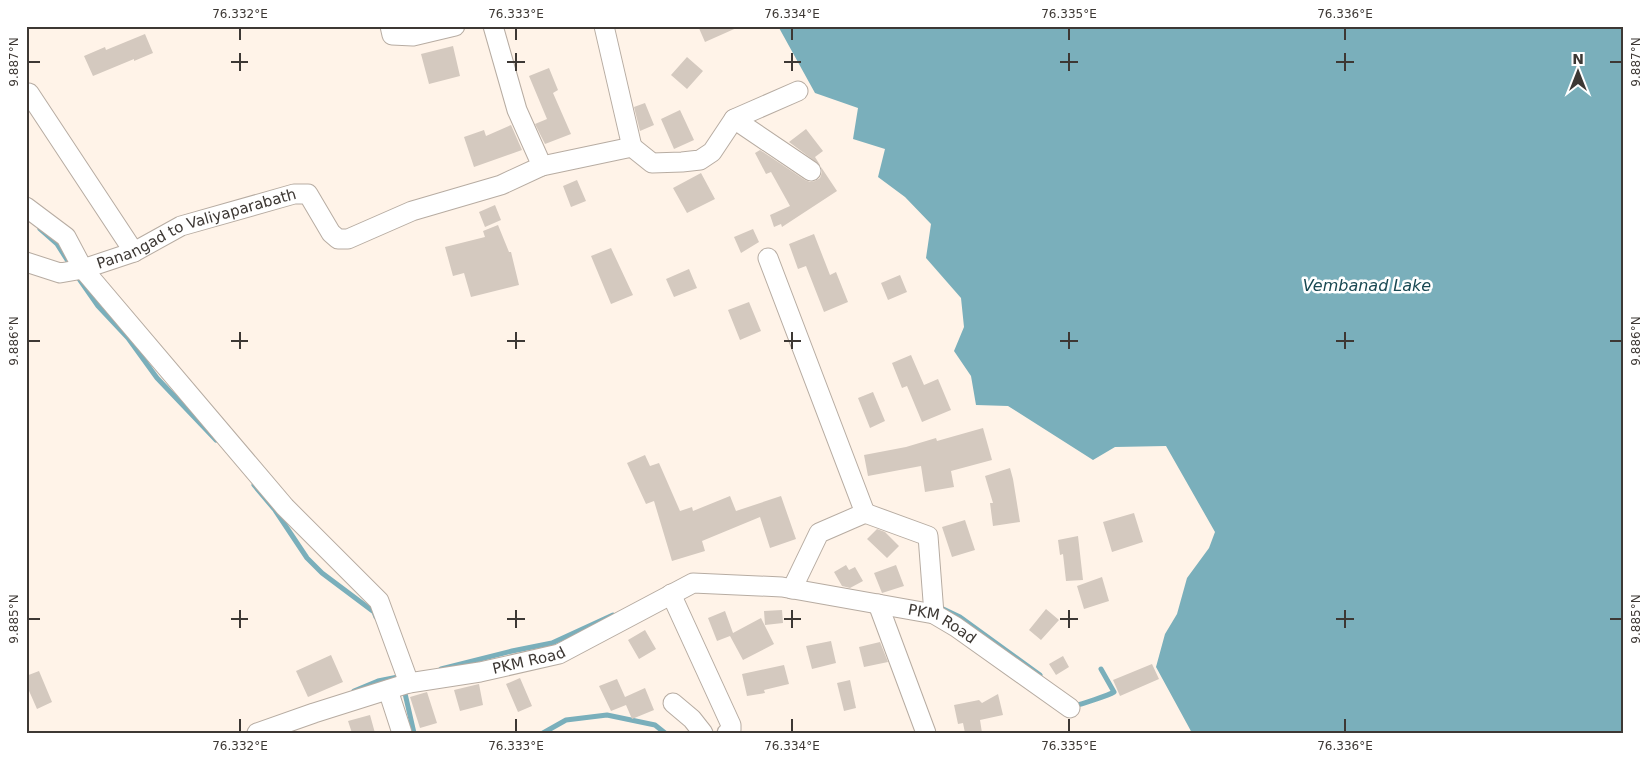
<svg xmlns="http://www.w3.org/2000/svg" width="1650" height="759" viewBox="0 0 1650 759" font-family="'DejaVu Sans',sans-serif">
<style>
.water{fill:#7aafbb}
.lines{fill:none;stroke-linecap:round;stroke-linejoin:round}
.stream{stroke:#7aafbb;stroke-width:5}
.building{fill:#d4c9bf}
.minor-casing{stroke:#b7aca2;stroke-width:21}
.minor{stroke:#fff;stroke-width:19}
.ticks{fill:none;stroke:#3d3834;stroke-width:2}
.labels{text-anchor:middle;stroke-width:5;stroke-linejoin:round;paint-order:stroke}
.street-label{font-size:15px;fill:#3d3834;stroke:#fff}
.water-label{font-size:16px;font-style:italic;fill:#194852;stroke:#fff}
.neatline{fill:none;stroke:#3d3834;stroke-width:2}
.ticks-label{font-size:12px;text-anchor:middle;fill:#3d3834}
</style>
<rect width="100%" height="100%" fill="#fff3e8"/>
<path class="water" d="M 778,26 L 1624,26 L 1624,733 L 1192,733 L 1156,667 L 1165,634 L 1177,614 L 1187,578 L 1209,548 L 1215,532 L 1166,446 L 1115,447 L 1093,460 L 1008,406 L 976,405 L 971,376 L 954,351 L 964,327 L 961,298 L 926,258 L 931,224 L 905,197 L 878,177 L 885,149 L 853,139 L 858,108 L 815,93 Z"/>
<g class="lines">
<path class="stream" d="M 40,229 L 57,244 L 71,266
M 75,273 L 98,306 L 128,338 L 157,378 L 216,440
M 254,485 L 275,510 L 307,558 L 322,573 L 374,612 L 376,617
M 941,608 L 960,617 L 1040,675
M 441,669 L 512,651 L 552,643 L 613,615
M 404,689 L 414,733
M 354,691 L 378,681 L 398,677
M 1074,703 L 1076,705 C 1080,705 1109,695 1114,692 L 1101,669
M 543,733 L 566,720 L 607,715 L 655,725 L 665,733"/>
</g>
<path class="building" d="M 698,26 L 741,26 L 705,42 Z
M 145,34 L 153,53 L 134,61 L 134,59 L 93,76 L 84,56 L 105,47 L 106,50 Z
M 453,46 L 460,76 L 429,84 L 421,54 Z
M 687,57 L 703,71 L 687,89 L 671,75 Z
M 549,68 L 558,90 L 553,93 L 571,134 L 545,144 L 535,124 L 547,119 L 529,76 Z
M 645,103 L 654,125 L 640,131 L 634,107 Z
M 680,110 L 694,140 L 674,149 L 661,119 Z
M 511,125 L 522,150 L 474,167 L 464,137 L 484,130 L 486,136 Z
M 806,129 L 823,151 L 815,157 L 820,165 L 789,142 Z
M 760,150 L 805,180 L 810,182 L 815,181 L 820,178 L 822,172 L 821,167 L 837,191 L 782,227 L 781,224 L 774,227 L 770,215 L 790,206 L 771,172 L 766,174 L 755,153 Z
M 701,173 L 715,199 L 687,213 L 673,188 Z
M 577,180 L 586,201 L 571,207 L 563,186 Z
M 495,205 L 501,220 L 485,227 L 479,212 Z
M 498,225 L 509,252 L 511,252 L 519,285 L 471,297 L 464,273 L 453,276 L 445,247 L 485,237 L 483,231 Z
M 753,229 L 759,242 L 741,253 L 734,237 Z
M 814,234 L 830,275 L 836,272 L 848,302 L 824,312 L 806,266 L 798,269 L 789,244 Z
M 611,248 L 633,295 L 611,304 L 591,256 Z
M 689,269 L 697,288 L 674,297 L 666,279 Z
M 900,275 L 907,292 L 888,300 L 881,283 Z
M 749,302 L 761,331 L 740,340 L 728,310 Z
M 911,355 L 924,385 L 938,379 L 951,410 L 922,422 L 907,386 L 902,388 L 892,363 Z
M 873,392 L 885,421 L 870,428 L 858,398 Z
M 983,428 L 992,460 L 951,471 L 954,487 L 925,492 L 921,466 L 868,476 L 864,455 L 906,447 L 936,438 L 937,441 Z
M 645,455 L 650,466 L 659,463 L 680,511 L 692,507 L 693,511 L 730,496 L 736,511 L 781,496 L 796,539 L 770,548 L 760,517 L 702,541 L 705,551 L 672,561 L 654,501 L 646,504 L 627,463 Z
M 1010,468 L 1013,479 L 1020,522 L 993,526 L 990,503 L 993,503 L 985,476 Z
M 1134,513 L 1143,542 L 1112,552 L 1103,522 Z
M 965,520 L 975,550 L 952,557 L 942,527 Z
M 877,529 L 885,532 L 899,546 L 887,558 L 867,539 Z
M 1078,536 L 1083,580 L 1066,581 L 1063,554 L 1060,555 L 1058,540 Z
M 846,565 L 849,570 L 855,567 L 863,581 L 850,588 L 842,586 L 834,572 Z
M 896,565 L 904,586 L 882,593 L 874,573 Z
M 1102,577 L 1109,601 L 1084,609 L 1077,586 Z
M 1046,609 L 1059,620 L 1041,640 L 1029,630 Z
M 782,610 L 783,623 L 765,625 L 764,611 Z
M 725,611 L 733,633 L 761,618 L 774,644 L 743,660 L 730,636 L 717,641 L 708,618 Z
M 645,630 L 656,649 L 639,659 L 628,640 Z
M 831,641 L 836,663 L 812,669 L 806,646 Z
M 880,642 L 888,662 L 864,667 L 859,647 Z
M 331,655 L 343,682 L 308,697 L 296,671 Z
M 1063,656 L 1069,667 L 1056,675 L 1049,664 Z
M 1152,664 L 1159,679 L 1120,696 L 1113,680 Z
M 784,665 L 789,684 L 764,690 L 765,693 L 747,696 L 742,674 Z
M 39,671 L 52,702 L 37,709 L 26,684 L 26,676 Z
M 520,678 L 532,706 L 518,712 L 506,684 Z
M 617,679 L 625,697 L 645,688 L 654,710 L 632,719 L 626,705 L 611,711 L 599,686 Z
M 850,680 L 856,708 L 844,711 L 837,683 Z
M 479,684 L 483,705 L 460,711 L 454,690 Z
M 427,692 L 437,723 L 420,728 L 410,697 Z
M 998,694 L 1003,715 L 980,720 L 982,733 L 965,733 L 963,723 L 958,724 L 954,705 L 979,700 L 982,703 Z
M 370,715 L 375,733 L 352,733 L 348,721 Z"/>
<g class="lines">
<defs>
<g id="minor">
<path d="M 390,26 L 392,35 L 413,36 L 455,26"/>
<path d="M 604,26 L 632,147"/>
<path d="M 29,93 L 134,252"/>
<path d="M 734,119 L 811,171"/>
<path d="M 542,166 L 632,147 L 652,163 L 682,162 L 700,160 L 712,152 L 734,119 L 798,91"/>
<path d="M 26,207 L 66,237 L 83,269 L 285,507 L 379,601 L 409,683"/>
<path d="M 768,258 L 865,513 L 819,533 L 792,589"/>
<path id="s1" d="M 26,262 L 60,273 L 83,269 L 134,252 L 181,226 L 294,194 L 308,194 L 331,233 L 338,239 L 348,239 L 412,211 L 501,185 L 542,166 L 517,110 L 493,26"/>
<path d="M 865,513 L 928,536 L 934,614"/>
<path d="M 671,594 L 731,725 L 731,730 L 727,733"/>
<path d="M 878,604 L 926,733"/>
<path d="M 388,690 L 402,733"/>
<path d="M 673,703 L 692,719 L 703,733"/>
<path id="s2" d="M 257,733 L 314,713 L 409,683 L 480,672 L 559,654 L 693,583 L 782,587 L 934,614 L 956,627 L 1070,708"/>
</g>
</defs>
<use href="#minor" class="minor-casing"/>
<use href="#minor" class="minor"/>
</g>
<path class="ticks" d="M 240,28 L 240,40M 516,28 L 516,40M 792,28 L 792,40M 1069,28 L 1069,40M 1345,28 L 1345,40M 240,53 L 240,71M 516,53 L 516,71M 792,53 L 792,71M 1069,53 L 1069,71M 1345,53 L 1345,71M 28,62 L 40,62M 231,62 L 248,62M 507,62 L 525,62M 784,62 L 801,62M 1060,62 L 1078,62M 1336,62 L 1354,62M 1610,62 L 1622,62M 240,332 L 240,349M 516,332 L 516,349M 792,332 L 792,349M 1069,332 L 1069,349M 1345,332 L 1345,349M 28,341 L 40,341M 231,341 L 248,341M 507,341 L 525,341M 784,341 L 801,341M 1060,341 L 1078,341M 1336,341 L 1354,341M 1610,341 L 1622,341M 240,610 L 240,628M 516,610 L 516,628M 792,610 L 792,628M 1069,610 L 1069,628M 1345,610 L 1345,628M 28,619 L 40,619M 231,619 L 248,619M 507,619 L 525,619M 784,619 L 801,619M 1060,619 L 1078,619M 1336,619 L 1354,619M 1610,619 L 1622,619M 240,719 L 240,732M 516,719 L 516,732M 792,719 L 792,732M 1069,719 L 1069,732M 1345,719 L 1345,732"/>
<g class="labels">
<g class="street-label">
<text dy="5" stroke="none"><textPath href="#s1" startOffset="180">Panangad to Valiyaparabath</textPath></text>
<text dy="5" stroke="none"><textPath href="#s2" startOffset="719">PKM Road</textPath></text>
<text dy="5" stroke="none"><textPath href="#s2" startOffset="282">PKM Road</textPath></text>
</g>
<g class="water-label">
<text x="1367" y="291">Vembanad Lake</text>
</g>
</g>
<rect width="1650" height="759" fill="none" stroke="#ffffff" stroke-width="55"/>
<g transform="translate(1578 72)" stroke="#ffffff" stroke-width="4" paint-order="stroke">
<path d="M0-4L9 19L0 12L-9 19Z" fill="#3d3834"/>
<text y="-8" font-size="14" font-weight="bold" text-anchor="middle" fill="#3d3834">N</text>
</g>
<rect x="28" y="28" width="1594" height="704" class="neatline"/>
<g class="ticks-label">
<text x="240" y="18">76.332°E</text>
<text x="516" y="18">76.333°E</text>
<text x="792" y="18">76.334°E</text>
<text x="1069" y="18">76.335°E</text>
<text x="1345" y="18">76.336°E</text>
<text transform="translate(14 62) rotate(-90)" y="4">9.887°N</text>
<text transform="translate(1636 62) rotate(-90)" y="4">9.887°N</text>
<text transform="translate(14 341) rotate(-90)" y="4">9.886°N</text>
<text transform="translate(1636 341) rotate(-90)" y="4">9.886°N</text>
<text transform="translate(14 619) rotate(-90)" y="4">9.885°N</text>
<text transform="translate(1636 619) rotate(-90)" y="4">9.885°N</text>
<text x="240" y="750">76.332°E</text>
<text x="516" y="750">76.333°E</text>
<text x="792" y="750">76.334°E</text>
<text x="1069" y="750">76.335°E</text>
<text x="1345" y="750">76.336°E</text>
</g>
</svg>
